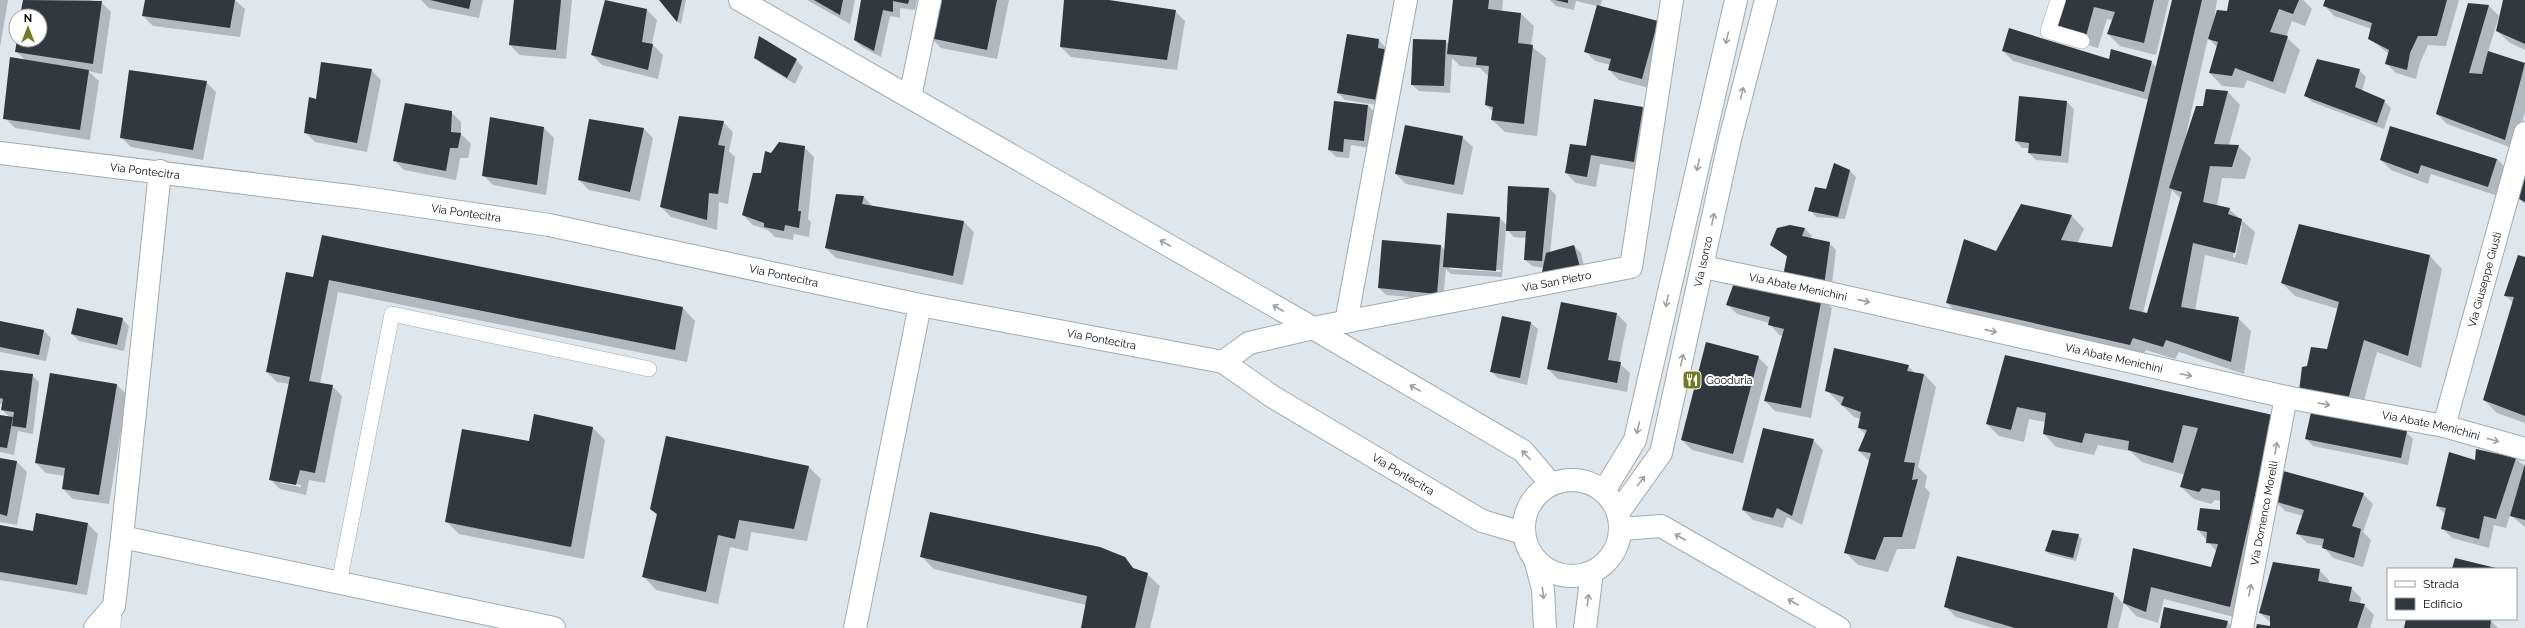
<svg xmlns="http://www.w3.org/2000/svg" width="2525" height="628" viewBox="0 0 2525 628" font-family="Raleway,sans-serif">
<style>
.shadow{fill:#0003;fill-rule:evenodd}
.building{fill:#32383d}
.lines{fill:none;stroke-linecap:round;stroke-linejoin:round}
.lane-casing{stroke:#a2aaaf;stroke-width:16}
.street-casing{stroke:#a2aaaf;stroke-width:24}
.lane{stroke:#fff;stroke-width:15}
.street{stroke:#fff;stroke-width:22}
.oneway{stroke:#9d9e9f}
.labels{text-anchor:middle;stroke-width:4;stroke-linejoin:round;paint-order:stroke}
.street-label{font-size:11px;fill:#090c0e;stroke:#fff}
.poi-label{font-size:11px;fill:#090c0e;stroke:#fff;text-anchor:start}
</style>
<rect width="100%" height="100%" fill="#dfe7ed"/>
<path class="shadow" d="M 0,0 L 8,0 L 0,47 Z
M 24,0 L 89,0 L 101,2 L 111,12 L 102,74 L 88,71 L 99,81 L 90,140 L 15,128 L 5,118 L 25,60 L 16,51 L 18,40 L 40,40 L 40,16 L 21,16 Z
M 146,0 L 235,0 L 245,9 L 240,37 L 153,26 L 143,16 Z
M 421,0 L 483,0 L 479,18 L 429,8 Z
M 515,0 L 572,0 L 566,59 L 520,55 L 510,45 Z
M 661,0 L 686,0 L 681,24 L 678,22 Z
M 807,0 L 855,0 L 850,24 Z
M 862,0 L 917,0 L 915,10 L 900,8 L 900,18 L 890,16 L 881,57 L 862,47 L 855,40 Z
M 938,0 L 1009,0 L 997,59 L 941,48 L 931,38 Z
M 1065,0 L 1103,0 L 1175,11 L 1185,21 L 1177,70 L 1071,57 L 1061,47 Z
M 1454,0 L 1503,0 L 1502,11 L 1521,14 L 1534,26 L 1531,46 L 1546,58 L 1537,136 L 1505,132 L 1492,120 L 1493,112 L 1486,105 L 1489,77 L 1480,68 L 1460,66 L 1452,58 L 1450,93 L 1419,91 L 1412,85 L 1445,41 L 1449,44 Z
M 1550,0 L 1602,0 L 1600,7 L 1657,22 L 1667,32 L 1652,89 L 1619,80 L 1609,70 L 1610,65 L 1595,61 L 1585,51 L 1597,6 L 1576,1 L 1574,10 L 1556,6 Z
M 2066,0 L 2169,0 L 2156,55 L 2120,46 L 2108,34 L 2113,20 L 2107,19 L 2098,48 L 2070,40 Z
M 2173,0 L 2217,0 L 2213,28 L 2228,12 L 2230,0 L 2303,0 L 2312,9 L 2305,26 L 2292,21 L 2286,37 L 2300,50 L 2285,94 L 2247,80 L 2244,88 L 2222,86 L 2210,73 L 2217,47 L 2208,38 L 2185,139 L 2204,107 L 2207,90 L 2228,92 L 2240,105 L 2229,145 L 2238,146 L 2251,158 L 2245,179 L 2222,178 L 2217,206 L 2229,209 L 2255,232 L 2247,265 L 2205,255 L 2195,311 L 2238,318 L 2251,331 L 2244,374 L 2179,352 L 2175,359 L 2146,350 L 2142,357 L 1959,315 L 1947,303 L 1996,252 L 2021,205 L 2072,216 L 2084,229 L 2077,244 L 2113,248 L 2149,100 L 2013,61 L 2003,51 L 2151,62 L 2157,68 ZM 2172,190 L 2181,199 L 2148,314 L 2143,313 ZM 2240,225 L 2242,226 L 2235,258 L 2233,257 Z
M 2326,0 L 2459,0 L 2446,46 L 2428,45 L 2420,63 L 2416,79 L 2396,73 L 2386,63 L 2389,54 L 2369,38 L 2372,29 L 2334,16 L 2324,5 Z
M 2505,0 L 2525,0 L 2525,50 L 2510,43 L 2497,31 Z
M 2468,4 L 2489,6 L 2499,16 L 2488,52 L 2525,64 L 2525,112 L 2515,149 L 2447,124 L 2437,114 Z
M 647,10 L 657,20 L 652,44 L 663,55 L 658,79 L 602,65 L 592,55 Z
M 1379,40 L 1385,47 L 1383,106 L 1345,100 L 1338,93 Z
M 755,57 L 796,60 L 803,67 L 795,84 L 762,64 Z
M 371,70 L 381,80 L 367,152 L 315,142 L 305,132 L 317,100 Z
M 2359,70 L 2366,77 L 2362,91 L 2384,101 L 2391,108 L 2384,129 L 2312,102 L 2305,95 Z
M 206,82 L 216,92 L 203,160 L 131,147 L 121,137 Z
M 1595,100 L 1643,108 L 1653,118 L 1644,171 L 1600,164 L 1596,187 L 1576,183 L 1566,173 L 1587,147 Z
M 2067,102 L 2074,109 L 2068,163 L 2036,160 L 2029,153 L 2030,148 L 2022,148 L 2016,141 Z
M 1368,105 L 1374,112 L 1370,148 L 1351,145 L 1349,158 L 1336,157 L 1329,150 Z
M 451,112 L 461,122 L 461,134 L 471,144 L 468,158 L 460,158 L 456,180 L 404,170 L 394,160 Z
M 723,122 L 733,132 L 729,151 L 735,157 L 728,204 L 719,202 L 717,230 L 671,217 L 661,207 Z
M 544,128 L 554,138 L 546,195 L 493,185 L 483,175 Z
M 643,128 L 653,138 L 640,201 L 589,190 L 579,180 Z
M 1462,137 L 1473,147 L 1463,195 L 1406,184 L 1396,174 Z
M 804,147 L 814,157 L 808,219 L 811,222 L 809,237 L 794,234 L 793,240 L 775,237 L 768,230 L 753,225 L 743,215 L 772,154 Z
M 2525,158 L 2525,204 L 2513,194 Z
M 2497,159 L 2507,169 L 2498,196 L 2431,174 L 2428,184 L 2391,170 L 2381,160 Z
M 1849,170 L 1856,177 L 1845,219 L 1816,217 L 1810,210 L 1827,190 Z
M 1549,188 L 1556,195 L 1550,253 L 1574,246 L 1581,253 L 1586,274 L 1532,266 L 1525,260 L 1526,238 L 1514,237 L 1506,229 L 1502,277 L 1451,274 L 1446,269 L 1443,300 L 1386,295 L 1379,288 L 1383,241 L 1441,246 L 1445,250 L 1499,218 L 1507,225 ZM 1450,267 L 1501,270 L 1501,272 L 1450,269 Z
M 864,197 L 873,207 L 964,222 L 974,232 L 963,285 L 836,258 L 826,248 Z
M 1790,226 L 1805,229 L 1812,236 L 1810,239 L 1829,243 L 1836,250 L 1831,292 L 1772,245 Z
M 2430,256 L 2442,269 L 2421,368 L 2377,352 L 2361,412 L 2308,367 L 2328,350 L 2338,309 L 2295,296 L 2282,283 Z
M 2525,258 L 2525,423 L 2497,413 L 2484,400 L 2513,303 L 2505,295 Z
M 314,278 L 683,308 L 695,321 L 687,362 L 338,292 L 320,384 L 332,386 L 342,396 L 325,483 L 309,480 L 306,495 L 280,489 L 270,479 L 289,384 L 277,382 L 267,372 ZM 280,481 L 301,485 L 301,487 L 280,483 Z
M 1822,298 L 1832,308 L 1811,418 L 1775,411 L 1765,401 L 1783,336 L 1779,335 L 1769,323 L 1737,314 L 1727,304 Z
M 1617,314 L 1627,324 L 1619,363 L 1630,373 L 1627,392 L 1558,379 L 1548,369 Z
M 1503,317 L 1531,323 L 1538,329 L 1527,385 L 1498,378 L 1492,372 Z
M 122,319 L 129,326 L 124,351 L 79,341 L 72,334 Z
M 0,322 L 44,331 L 51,338 L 46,361 L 0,352 Z
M 2006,356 L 2273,416 L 2242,619 L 2164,599 L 2158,623 L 2136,616 L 2124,603 L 2118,628 L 1993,628 L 1956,617 L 1946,607 L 2114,594 L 2124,604 L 2133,549 L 2212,568 L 2217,552 L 2198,530 L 2221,511 L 2221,501 L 2215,500 L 2211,504 L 2194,499 L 2181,487 L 2185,475 L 2142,462 L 2130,451 L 2098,445 L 2094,455 L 2056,447 L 2044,434 L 2045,422 L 2029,419 L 2024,442 L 1999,436 L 1987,424 Z
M 1758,357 L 1768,367 L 1743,463 L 1692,450 L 1682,440 Z
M 1908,366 L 1915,373 L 1924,374 L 1936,387 L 1918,467 L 1927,476 L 1925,487 L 1930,493 L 1915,549 L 1897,549 L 1888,572 L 1858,565 L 1845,552 L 1870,462 L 1859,451 L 1866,435 L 1859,428 L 1861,419 L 1854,417 L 1826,390 Z
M 0,371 L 32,375 L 39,382 L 33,434 L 18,431 L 14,455 L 0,452 L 0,416 L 10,417 L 2,410 L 3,404 L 0,404 Z
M 117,385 L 127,395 L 109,504 L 73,499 L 63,489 L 65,476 L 46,473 L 36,463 Z
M 593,428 L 605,440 L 584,559 L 459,534 L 446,521 L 530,442 Z
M 2406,432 L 2413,439 L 2408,465 L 2313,446 L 2306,439 Z
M 1813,440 L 1823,450 L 1802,525 L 1787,517 L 1783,528 L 1753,520 L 1743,510 Z
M 2477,451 L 2516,459 L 2525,466 L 2525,527 L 2510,515 L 2506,528 L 2494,525 L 2489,548 L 2452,538 L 2442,528 L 2445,514 L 2437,506 L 2476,461 Z
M 0,459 L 17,462 L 27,472 L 17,525 L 0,522 Z
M 808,466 L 821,479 L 807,541 L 751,532 L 748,551 L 730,547 L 718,604 L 656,590 L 644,577 L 658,516 L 651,509 Z
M 2363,494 L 2373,504 L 2363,532 L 2371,540 L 2363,567 L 2333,558 L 2323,546 L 2307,543 L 2297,533 L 2303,516 L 2285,511 L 2275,501 Z
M 88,524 L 98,534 L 87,595 L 0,580 L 0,526 L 34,532 Z
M 2078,535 L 2082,539 L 2076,561 L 2049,554 L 2046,551 Z
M 921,556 L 1124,558 L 1135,570 L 1147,574 L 1160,586 L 1150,628 L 1081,628 L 1086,605 L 934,569 Z
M 2319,570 L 2329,580 L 2329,584 L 2351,588 L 2361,598 L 2360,604 L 2364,605 L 2374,615 L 2370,628 L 2257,628 L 2271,627 L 2271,623 L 2260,613 Z
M 2407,619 L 2481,619 L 2491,621 L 2498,628 L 2405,628 Z
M 2227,622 L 2234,628 L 2161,628 Z"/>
<path class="building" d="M 23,0 L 102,1 L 93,64 L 15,52 L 17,40 L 40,40 L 40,16 L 20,16 Z
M 145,0 L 235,0 L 230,28 L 142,16 Z
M 430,0 L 471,0 L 469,9 Z
M 514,0 L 561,0 L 556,50 L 509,45 Z
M 605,0 L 647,9 L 642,42 L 653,44 L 648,70 L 591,55 Z
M 659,0 L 682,0 L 677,22 Z
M 814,0 L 843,0 L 840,15 Z
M 861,0 L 909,0 L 908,4 L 893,1 L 893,12 L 883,10 L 874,51 L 854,40 Z
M 937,0 L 997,0 L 987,50 L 930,38 Z
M 1064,0 L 1109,0 L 1176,10 L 1167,60 L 1060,47 Z
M 1453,0 L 1489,0 L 1488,9 L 1521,13 L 1518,43 L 1533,45 L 1524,124 L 1491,120 L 1493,107 L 1485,105 L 1489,66 L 1476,65 L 1477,57 L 1447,54 Z
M 1555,0 L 1568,0 L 1568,3 Z
M 2065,0 L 2154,0 L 2144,43 L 2107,34 L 2115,12 L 2094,7 L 2086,36 L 2056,27 Z
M 2172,0 L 2202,0 L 2129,309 L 2147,313 L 2182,192 L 2169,188 L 2196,106 L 2203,106 L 2206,89 L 2228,91 L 2214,144 L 2239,145 L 2232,167 L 2210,166 L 2203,202 L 2230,208 L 2228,214 L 2242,219 L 2235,253 L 2193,243 L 2181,307 L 2239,317 L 2231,362 L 2166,340 L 2163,347 L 2133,338 L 2130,345 L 1946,303 L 1964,239 L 1996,251 L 2021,204 L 2072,215 L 2061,240 L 2112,247 Z
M 2229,0 L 2299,0 L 2293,14 L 2279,9 L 2270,32 L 2288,36 L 2273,82 L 2235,68 L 2232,76 L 2209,73 L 2218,42 L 2208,39 L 2217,10 L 2227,11 Z
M 2325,0 L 2447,0 L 2437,36 L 2418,36 L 2410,53 L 2407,70 L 2385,64 L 2389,50 L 2368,39 L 2372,23 L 2323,6 Z
M 2503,0 L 2525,0 L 2525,44 L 2496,31 Z
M 2468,3 L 2489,5 L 2469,73 L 2482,74 L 2488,51 L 2525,63 L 2505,140 L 2436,114 Z
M 1597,5 L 1658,21 L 1642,79 L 1608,70 L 1611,59 L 1584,52 Z
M 2009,28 L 2109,59 L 2111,49 L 2152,61 L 2144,92 L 2002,51 Z
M 1347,34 L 1379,39 L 1378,48 L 1394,51 L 1390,73 L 1381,72 L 1377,100 L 1337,93 Z
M 759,36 L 797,59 L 787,78 L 754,58 Z
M 1413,39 L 1446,40 L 1444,86 L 1411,85 Z
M 10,57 L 89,70 L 80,130 L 3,119 Z
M 2317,59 L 2360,69 L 2355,87 L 2385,100 L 2377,123 L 2304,96 Z
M 321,62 L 372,69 L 357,143 L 304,133 L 309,97 L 316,99 Z
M 129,70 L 207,81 L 193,150 L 120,138 Z
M 2019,96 L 2067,101 L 2061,156 L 2028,153 L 2029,143 L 2015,141 Z
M 1594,99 L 1643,107 L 1634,162 L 1591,155 L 1587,177 L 1565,173 L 1570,144 L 1586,146 Z
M 1334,101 L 1368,105 L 1364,141 L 1344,139 L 1343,152 L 1328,150 Z
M 405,103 L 452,111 L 451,132 L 461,133 L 458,148 L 450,148 L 446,171 L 393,161 Z
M 679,116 L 724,121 L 718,145 L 725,146 L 718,194 L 709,193 L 707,220 L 660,207 Z
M 490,117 L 544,127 L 537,185 L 482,176 Z
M 589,119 L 644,128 L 630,192 L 578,180 Z
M 1405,125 L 1463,136 L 1454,185 L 1395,174 Z
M 2390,126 L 2497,159 L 2488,187 L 2421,165 L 2418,174 L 2380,160 Z
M 779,142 L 805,146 L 798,211 L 801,211 L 799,228 L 785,225 L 784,231 L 764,227 L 764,223 L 742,215 L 753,173 L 761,173 L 765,151 L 771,153 Z
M 2525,156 L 2525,202 L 2512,195 Z
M 1834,163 L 1850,170 L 1838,217 L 1808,211 L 1815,187 L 1826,189 Z
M 1508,186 L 1549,188 L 1542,261 L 1524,260 L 1526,231 L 1506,231 Z
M 836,194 L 864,196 L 862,204 L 964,221 L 953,276 L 825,248 Z
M 1447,213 L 1500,217 L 1496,271 L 1443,267 Z
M 2299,224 L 2430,255 L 2408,356 L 2364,340 L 2348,400 L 2299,391 L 2302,367 L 2307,366 L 2311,347 L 2327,349 L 2339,302 L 2281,283 Z
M 1790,225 L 1805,228 L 1802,236 L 1830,242 L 1824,286 L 1783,276 L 1787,256 L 1770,245 L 1777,228 Z
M 322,235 L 683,307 L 675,350 L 329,280 L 309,381 L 333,385 L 315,473 L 300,470 L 296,485 L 269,480 L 290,377 L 266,372 L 286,272 L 313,277 Z
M 1382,240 L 1441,245 L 1437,294 L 1378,288 Z
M 1574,245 L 1580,267 L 1541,277 L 1546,253 Z
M 2518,255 L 2525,257 L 2525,416 L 2483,400 L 2514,297 L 2504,296 Z
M 1735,280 L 1822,297 L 1801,408 L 1764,401 L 1784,329 L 1768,325 L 1770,317 L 1726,305 Z
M 1561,302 L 1617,313 L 1608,360 L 1621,362 L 1617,383 L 1547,369 Z
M 77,308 L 123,318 L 117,345 L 71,334 Z
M 1502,316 L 1531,322 L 1520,378 L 1490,372 Z
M 0,321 L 44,330 L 39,355 L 0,347 Z
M 1706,342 L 1759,356 L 1733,454 L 1681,440 Z
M 1834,348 L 1909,365 L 1907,371 L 1924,374 L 1904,462 L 1915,463 L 1912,480 L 1918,479 L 1902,537 L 1884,537 L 1875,560 L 1844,553 L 1871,453 L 1858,451 L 1867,430 L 1858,428 L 1861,412 L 1841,405 L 1844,397 L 1825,391 Z
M 2005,355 L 2273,415 L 2230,607 L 2151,587 L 2146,612 L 2123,603 L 2133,548 L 2211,567 L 2218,544 L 2206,543 L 2207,532 L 2197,530 L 2200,508 L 2220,510 L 2220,491 L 2202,488 L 2199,492 L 2180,487 L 2198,428 L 2183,425 L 2173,463 L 2128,450 L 2129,441 L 2085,433 L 2082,443 L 2043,434 L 2046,413 L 2017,407 L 2011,430 L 1986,424 Z
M 0,370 L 33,374 L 26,428 L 12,426 L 14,412 L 1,410 L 3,399 L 0,398 Z
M 50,373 L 117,384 L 99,495 L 62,489 L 65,468 L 35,463 Z
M 2312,408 L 2407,431 L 2401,458 L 2305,439 Z
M 534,414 L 593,427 L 571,547 L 445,522 L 462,429 L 529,441 Z
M 0,415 L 13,417 L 7,448 L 0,447 Z
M 1763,428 L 1814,439 L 1792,516 L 1777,508 L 1773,518 L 1742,510 Z
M 666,436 L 809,466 L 794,529 L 739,520 L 735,539 L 718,535 L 706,592 L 642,577 L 657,514 L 650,509 Z
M 2476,449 L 2516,458 L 2496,519 L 2484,516 L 2479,539 L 2441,529 L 2446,508 L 2436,506 L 2449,452 L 2475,460 Z
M 0,458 L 17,461 L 7,516 L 0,514 Z
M 2525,464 L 2525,520 L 2510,516 Z
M 2283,471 L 2364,493 L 2352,526 L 2361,529 L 2354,558 L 2322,548 L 2324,539 L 2296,534 L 2304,510 L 2274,501 Z
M 930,512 L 1100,547 L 1125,557 L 1133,568 L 1148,573 L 1135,628 L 1081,628 L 1087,596 L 920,557 Z
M 36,513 L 88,523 L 77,585 L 0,572 L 0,525 L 33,531 Z
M 2052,530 L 2079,534 L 2073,558 L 2045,551 Z
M 1957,556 L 2114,593 L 2107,628 L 2015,628 L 1944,607 Z
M 2455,558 L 2496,568 L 2496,569 L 2452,569 Z
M 2273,562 L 2320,569 L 2318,581 L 2352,587 L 2349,601 L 2365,604 L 2357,628 L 2256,628 L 2257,624 L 2270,626 L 2270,616 L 2259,613 Z
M 2164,607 L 2228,621 L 2226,628 L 2160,628 Z
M 2406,619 L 2485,619 L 2491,620 L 2490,628 L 2404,628 Z"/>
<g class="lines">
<defs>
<path id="lane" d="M 2058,0 L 2048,31 L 2082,41
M 339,583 L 392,314 L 649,369
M 113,628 L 114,606"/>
<g id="street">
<path d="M 740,0 L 1313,328 L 1523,451 L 1551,484"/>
<path d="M 910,97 L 930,0"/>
<path id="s1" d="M 0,153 L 358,197 L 549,225 L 920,305 L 1223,362 L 1273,397 L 1482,521 L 1523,533"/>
<path d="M 160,171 L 122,537 L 554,628"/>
<path id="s2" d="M 1703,267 L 1829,293 L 2286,397 L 2444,426 L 2525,449"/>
<path d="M 1346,322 L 1406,0"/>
<path id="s3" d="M 1223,362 L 1249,343 L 1313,328 L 1631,267 L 1672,0"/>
<path id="s4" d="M 2444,426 L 2525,133"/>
<circle cx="1572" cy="528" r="48"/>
<path d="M 1604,491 L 1635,440 L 1736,0"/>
<path id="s5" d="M 1618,513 L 1661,453 L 1730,139 L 1766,0"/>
<path d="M 1621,529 L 1661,526 L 1839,628"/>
<path d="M 1535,559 L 1543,589 L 1545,628"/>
<path d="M 95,628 L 114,606 L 122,537"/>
<path d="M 855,628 L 920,305"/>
<path d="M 1585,628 L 1592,572"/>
<path id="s6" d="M 2242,628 L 2286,397"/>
</g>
</defs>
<use href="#lane" class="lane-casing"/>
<use href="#street" class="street-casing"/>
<use href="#lane" class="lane"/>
<use href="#street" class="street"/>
</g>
<defs><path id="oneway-shaft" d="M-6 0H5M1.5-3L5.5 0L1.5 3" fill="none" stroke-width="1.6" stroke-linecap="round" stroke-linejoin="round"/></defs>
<g class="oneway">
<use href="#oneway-shaft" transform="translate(1727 38) rotate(103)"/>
<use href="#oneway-shaft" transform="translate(1742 93) rotate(-76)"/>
<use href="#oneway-shaft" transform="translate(1698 165) rotate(103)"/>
<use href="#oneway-shaft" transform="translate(1713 219) rotate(-78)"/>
<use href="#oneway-shaft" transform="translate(1165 243) rotate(-150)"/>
<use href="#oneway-shaft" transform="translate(1667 301) rotate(103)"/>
<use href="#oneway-shaft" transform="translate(1864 301) rotate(13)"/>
<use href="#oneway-shaft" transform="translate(1278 308) rotate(-150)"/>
<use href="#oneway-shaft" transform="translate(1991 331) rotate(13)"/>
<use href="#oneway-shaft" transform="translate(1682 360) rotate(-77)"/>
<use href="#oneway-shaft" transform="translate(2186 375) rotate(12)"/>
<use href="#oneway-shaft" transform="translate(1415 388) rotate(-150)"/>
<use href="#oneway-shaft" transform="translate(2324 404) rotate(10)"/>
<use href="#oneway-shaft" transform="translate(1638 428) rotate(103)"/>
<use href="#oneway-shaft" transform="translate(2493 440) rotate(15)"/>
<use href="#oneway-shaft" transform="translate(2276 448) rotate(-79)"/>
<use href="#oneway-shaft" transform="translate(1526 455) rotate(-134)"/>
<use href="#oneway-shaft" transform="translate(1641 481) rotate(-54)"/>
<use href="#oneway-shaft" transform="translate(1680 537) rotate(-150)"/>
<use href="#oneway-shaft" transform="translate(2250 590) rotate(-79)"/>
<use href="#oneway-shaft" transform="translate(1543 593) rotate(83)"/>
<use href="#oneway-shaft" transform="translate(1588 600) rotate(-82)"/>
<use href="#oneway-shaft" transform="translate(1793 602) rotate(-150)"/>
</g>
<defs>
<symbol id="restaurant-square" viewBox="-11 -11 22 22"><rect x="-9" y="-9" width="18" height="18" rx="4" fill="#727a25" stroke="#fff"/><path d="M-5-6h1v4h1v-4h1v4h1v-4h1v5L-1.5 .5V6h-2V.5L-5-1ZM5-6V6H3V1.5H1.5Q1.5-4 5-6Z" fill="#fff"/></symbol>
</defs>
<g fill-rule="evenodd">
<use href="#restaurant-square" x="1681" y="369" width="22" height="22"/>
</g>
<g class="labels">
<g class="street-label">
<text dy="4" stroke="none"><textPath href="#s1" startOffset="146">Via Pontecitra</textPath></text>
<text dy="4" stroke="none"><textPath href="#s1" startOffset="470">Via Pontecitra</textPath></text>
<text dy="4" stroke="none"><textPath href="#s5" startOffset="270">Via Isonzo</textPath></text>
<text dy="4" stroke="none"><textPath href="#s1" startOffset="794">Via Pontecitra</textPath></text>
<text dy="4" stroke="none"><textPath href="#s4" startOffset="152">Via Giuseppe Giusti</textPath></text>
<text dy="4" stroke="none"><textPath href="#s3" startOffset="346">Via San Pietro</textPath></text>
<text dy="4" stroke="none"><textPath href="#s2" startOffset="97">Via Abate Menichini</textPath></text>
<text dy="4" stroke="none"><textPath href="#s1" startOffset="1118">Via Pontecitra</textPath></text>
<text dy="4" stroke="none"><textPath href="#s2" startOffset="421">Via Abate Menichini</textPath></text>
<text dy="4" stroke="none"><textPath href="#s2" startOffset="745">Via Abate Menichini</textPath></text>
<text dy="4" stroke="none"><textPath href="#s1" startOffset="1454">Via Pontecitra</textPath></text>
<text dy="4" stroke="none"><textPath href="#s6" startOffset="117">Via Domenco Morelli</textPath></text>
</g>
<g class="poi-label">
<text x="1706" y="384">Gooduria</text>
</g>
</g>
<rect x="2387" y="568" width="130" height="52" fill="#ffffff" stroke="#9d9e9f"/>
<rect x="2395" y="581" width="20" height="6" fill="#ffffff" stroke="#9d9e9f"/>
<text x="2423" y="588" font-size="12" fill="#090c0e">Strada</text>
<rect x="2395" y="598" width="20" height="12" fill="#32383d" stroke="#9d9e9f"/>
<text x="2423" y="608" font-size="12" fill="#090c0e">Edificio</text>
<g transform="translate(28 28)"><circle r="19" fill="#ffffff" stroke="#9d9e9f"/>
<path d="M0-3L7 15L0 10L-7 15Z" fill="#727a25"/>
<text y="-6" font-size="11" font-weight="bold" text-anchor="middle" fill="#090c0e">N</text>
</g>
</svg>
